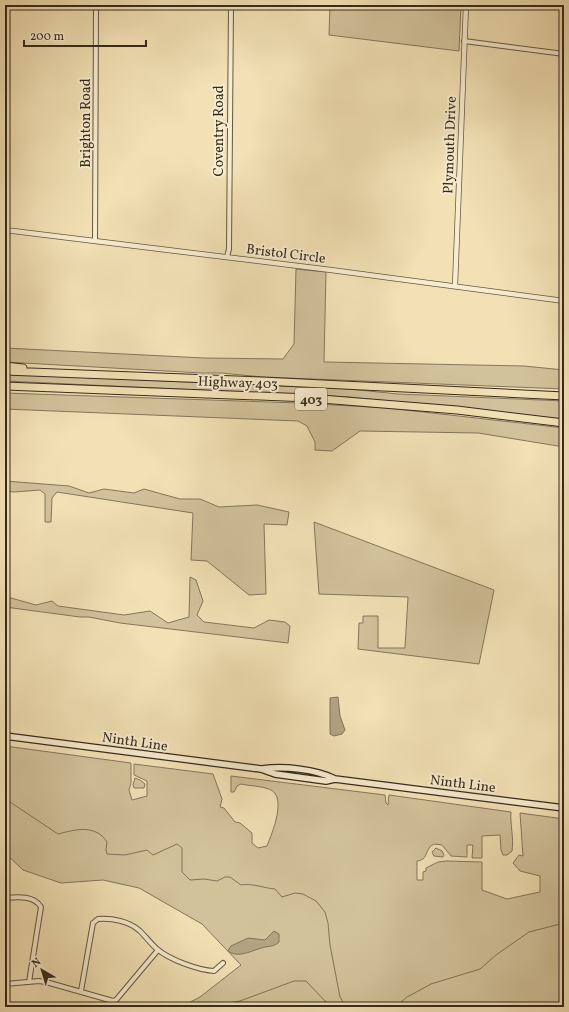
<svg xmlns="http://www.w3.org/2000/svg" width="569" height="1012" viewBox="0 0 569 1012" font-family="Vollkorn,serif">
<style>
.green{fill:#d2c29b;stroke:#84765c}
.water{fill:#b2a381;stroke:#807359}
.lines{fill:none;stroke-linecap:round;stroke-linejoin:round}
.stream{stroke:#807359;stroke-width:1}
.minor-casing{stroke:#655842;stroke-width:6}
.tertiary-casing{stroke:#655842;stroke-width:6}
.secondary-casing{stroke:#362a1c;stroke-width:8}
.motorway-casing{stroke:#362a1c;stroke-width:9}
.minor{stroke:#f7eccf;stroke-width:4}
.tertiary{stroke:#f7eccf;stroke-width:4.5}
.secondary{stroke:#f7eccf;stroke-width:5.5}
.motorway{stroke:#f2e1b5;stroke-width:7}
.labels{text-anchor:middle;stroke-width:4;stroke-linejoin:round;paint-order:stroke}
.shield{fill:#f7eccf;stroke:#706452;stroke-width:1}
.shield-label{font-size:13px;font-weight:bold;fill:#362a1c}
.street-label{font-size:14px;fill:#362a1c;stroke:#f7eccf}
</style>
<rect width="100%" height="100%" fill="#f2e1b5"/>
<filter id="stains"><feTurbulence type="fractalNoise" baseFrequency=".005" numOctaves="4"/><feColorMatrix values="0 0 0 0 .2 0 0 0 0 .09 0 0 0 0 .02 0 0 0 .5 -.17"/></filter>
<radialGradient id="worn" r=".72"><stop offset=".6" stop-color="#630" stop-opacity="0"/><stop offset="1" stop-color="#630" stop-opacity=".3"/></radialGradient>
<path class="green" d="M 330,5 L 461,5 L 459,51 L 329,35 Z
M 296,269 L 326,272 L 324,362 L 524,366 L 564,370 L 564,389 L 263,377 L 221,373 L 202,373 L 5,362 L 5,348 L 204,358 L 283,359 L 294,344 Z
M 5,374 L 349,389 L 398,394 L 564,401 L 564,420 L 349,397 L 5,381 Z
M 5,393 L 298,403 L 388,408 L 564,428 L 564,447 L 478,433 L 360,431 L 332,451 L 315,450 L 315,442 L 307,426 L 298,421 L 5,409 Z
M 5,481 L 69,486 L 89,493 L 104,489 L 134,493 L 144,489 L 180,499 L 200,499 L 219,507 L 257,505 L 289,512 L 287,525 L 264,524 L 266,594 L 249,595 L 207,561 L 191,560 L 193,513 L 57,492 L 52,498 L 51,522 L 45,522 L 45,494 L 40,490 L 14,492 L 5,491 Z
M 314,522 L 494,590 L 479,664 L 358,649 L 359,623 L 363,623 L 363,616 L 378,616 L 378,648 L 405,648 L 408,597 L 319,594 Z
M 190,577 L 196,580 L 203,601 L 197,615 L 204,622 L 254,628 L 269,620 L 285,622 L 290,626 L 288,643 L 120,623 L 89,617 L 80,617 L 5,607 L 5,599 L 11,598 L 36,605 L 52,601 L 58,606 L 124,615 L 150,611 L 168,623 L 189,617 Z
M 5,746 L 131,763 L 131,783 L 129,790 L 132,800 L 147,796 L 147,781 L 134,775 L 134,764 L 213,774 L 222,799 L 220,807 L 224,808 L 235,822 L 240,823 L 252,833 L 252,843 L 258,848 L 267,846 C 272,833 288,796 269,789 C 261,786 250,786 241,784 L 237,786 L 234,792 L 231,792 L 231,776 L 385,795 L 386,803 L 388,805 L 389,795 L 511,812 C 510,825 514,838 512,851 L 507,855 L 503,855 L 501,850 L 500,835 L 482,836 L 482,858 L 472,858 L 473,845 L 467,845 L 467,857 L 451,856 L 442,845 L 435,844 C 433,845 431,845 430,847 C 425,853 427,860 417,861 L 417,880 L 423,880 L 423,872 L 426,871 L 426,868 L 438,862 L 447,861 L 482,862 L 482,890 L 507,899 L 540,892 L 540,876 L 520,871 L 513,863 L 519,855 L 523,856 L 520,813 L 564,819 L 564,1007 L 181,1007 L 200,997 L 241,965 L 202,924 L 139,888 L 103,880 L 61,883 L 23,870 L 5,853 Z
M 135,778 L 140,780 L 145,784 L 144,788 L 134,788 L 133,785 Z
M 436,848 L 442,851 L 444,855 L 443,857 L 434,856 L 432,852 Z"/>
<path class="water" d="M 338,697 L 340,716 L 345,730 L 342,734 L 334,736 L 330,734 L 330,698 Z
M 274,931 L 279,934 L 279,942 C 272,948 270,945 262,948 C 252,950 239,959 228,951 L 231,946 L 248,938 L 265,940 Z"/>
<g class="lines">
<path class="stream" d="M 5,803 L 10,802 L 58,834 C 70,831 86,826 98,833 C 102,835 105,839 107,842 L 106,850 L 107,854 L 125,855 L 147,850 L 153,855 L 177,844 L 182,848 L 182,872 L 190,880 L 204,879 L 217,881 L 225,877 L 230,877 L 241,885 C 253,883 263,888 275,889 L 282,897 L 295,893 L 303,894 L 316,901 L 325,912 L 328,923 L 330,945 L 340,997 L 346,1007
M 206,1007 L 240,1001 L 294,981 L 306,981 L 326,1002 L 338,1007
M 395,1007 L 407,997 L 431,984 L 480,969 L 496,955 L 529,932 L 564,923"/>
<defs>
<path id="minor" d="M 464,41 L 564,54
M 95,241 L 96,5
M 227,257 L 229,249 L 231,5
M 5,898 C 17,897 34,895 41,907 L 29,982
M 5,984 L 39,981 L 46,982 L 113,1001 L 116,1000 L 158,950
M 81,991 L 93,923 L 98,919 C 112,918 129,921 140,931 C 146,937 151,944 157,949 C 170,960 198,970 214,971 L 223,963"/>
<path id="tertiary" d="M 5,230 L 331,270 L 564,301
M 455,286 L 466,5"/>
<path id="secondary" d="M 5,736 L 261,769 L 275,774 L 326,781 L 335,779
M 262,769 C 283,766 316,769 335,779 L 564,808"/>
<path id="motorway" d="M 5,366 L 23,368
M 5,371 L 262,381 L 564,396
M 5,386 L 309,398 L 457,410 L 564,423"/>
</defs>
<use href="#minor" class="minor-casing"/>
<use href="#tertiary" class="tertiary-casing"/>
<use href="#secondary" class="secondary-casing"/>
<use href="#motorway" class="motorway-casing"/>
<use href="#minor" class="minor"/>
<use href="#tertiary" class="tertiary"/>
<use href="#secondary" class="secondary"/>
<use href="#motorway" class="motorway"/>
</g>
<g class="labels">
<rect class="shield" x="295" y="388" width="32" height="22" rx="3"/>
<g class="shield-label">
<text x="311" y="404">403</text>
</g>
<g class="street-label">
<text transform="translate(85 123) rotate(-90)" y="5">Brighton Road</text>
<text transform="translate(218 131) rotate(-90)" y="5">Coventry Road</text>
<text transform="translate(449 145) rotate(-88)" y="5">Plymouth Drive</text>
<text transform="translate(286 253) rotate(7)" y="5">Bristol Circle</text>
<text transform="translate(238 382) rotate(2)" y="5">Highway 403</text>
<text transform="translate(135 741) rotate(8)" y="5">Ninth Line</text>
<text transform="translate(463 783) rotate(7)" y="5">Ninth Line</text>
</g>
</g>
<rect width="569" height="1012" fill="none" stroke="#f2e1b5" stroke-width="20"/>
<rect x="6" y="6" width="557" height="1000" fill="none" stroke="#362a1c" stroke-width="2"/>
<rect x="10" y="10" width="549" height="992" fill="none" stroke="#362a1c"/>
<g transform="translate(42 970) rotate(322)" stroke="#f7eccf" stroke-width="3" paint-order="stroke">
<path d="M0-3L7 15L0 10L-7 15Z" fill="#362a1c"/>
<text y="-6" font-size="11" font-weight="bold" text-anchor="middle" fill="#362a1c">N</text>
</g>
<path d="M24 40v6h122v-6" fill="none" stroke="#362a1c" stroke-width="2"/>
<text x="30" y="40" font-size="12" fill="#362a1c" stroke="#f7eccf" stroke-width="3" paint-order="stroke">200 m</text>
<rect width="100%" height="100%" filter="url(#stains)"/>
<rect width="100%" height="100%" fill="url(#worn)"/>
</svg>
